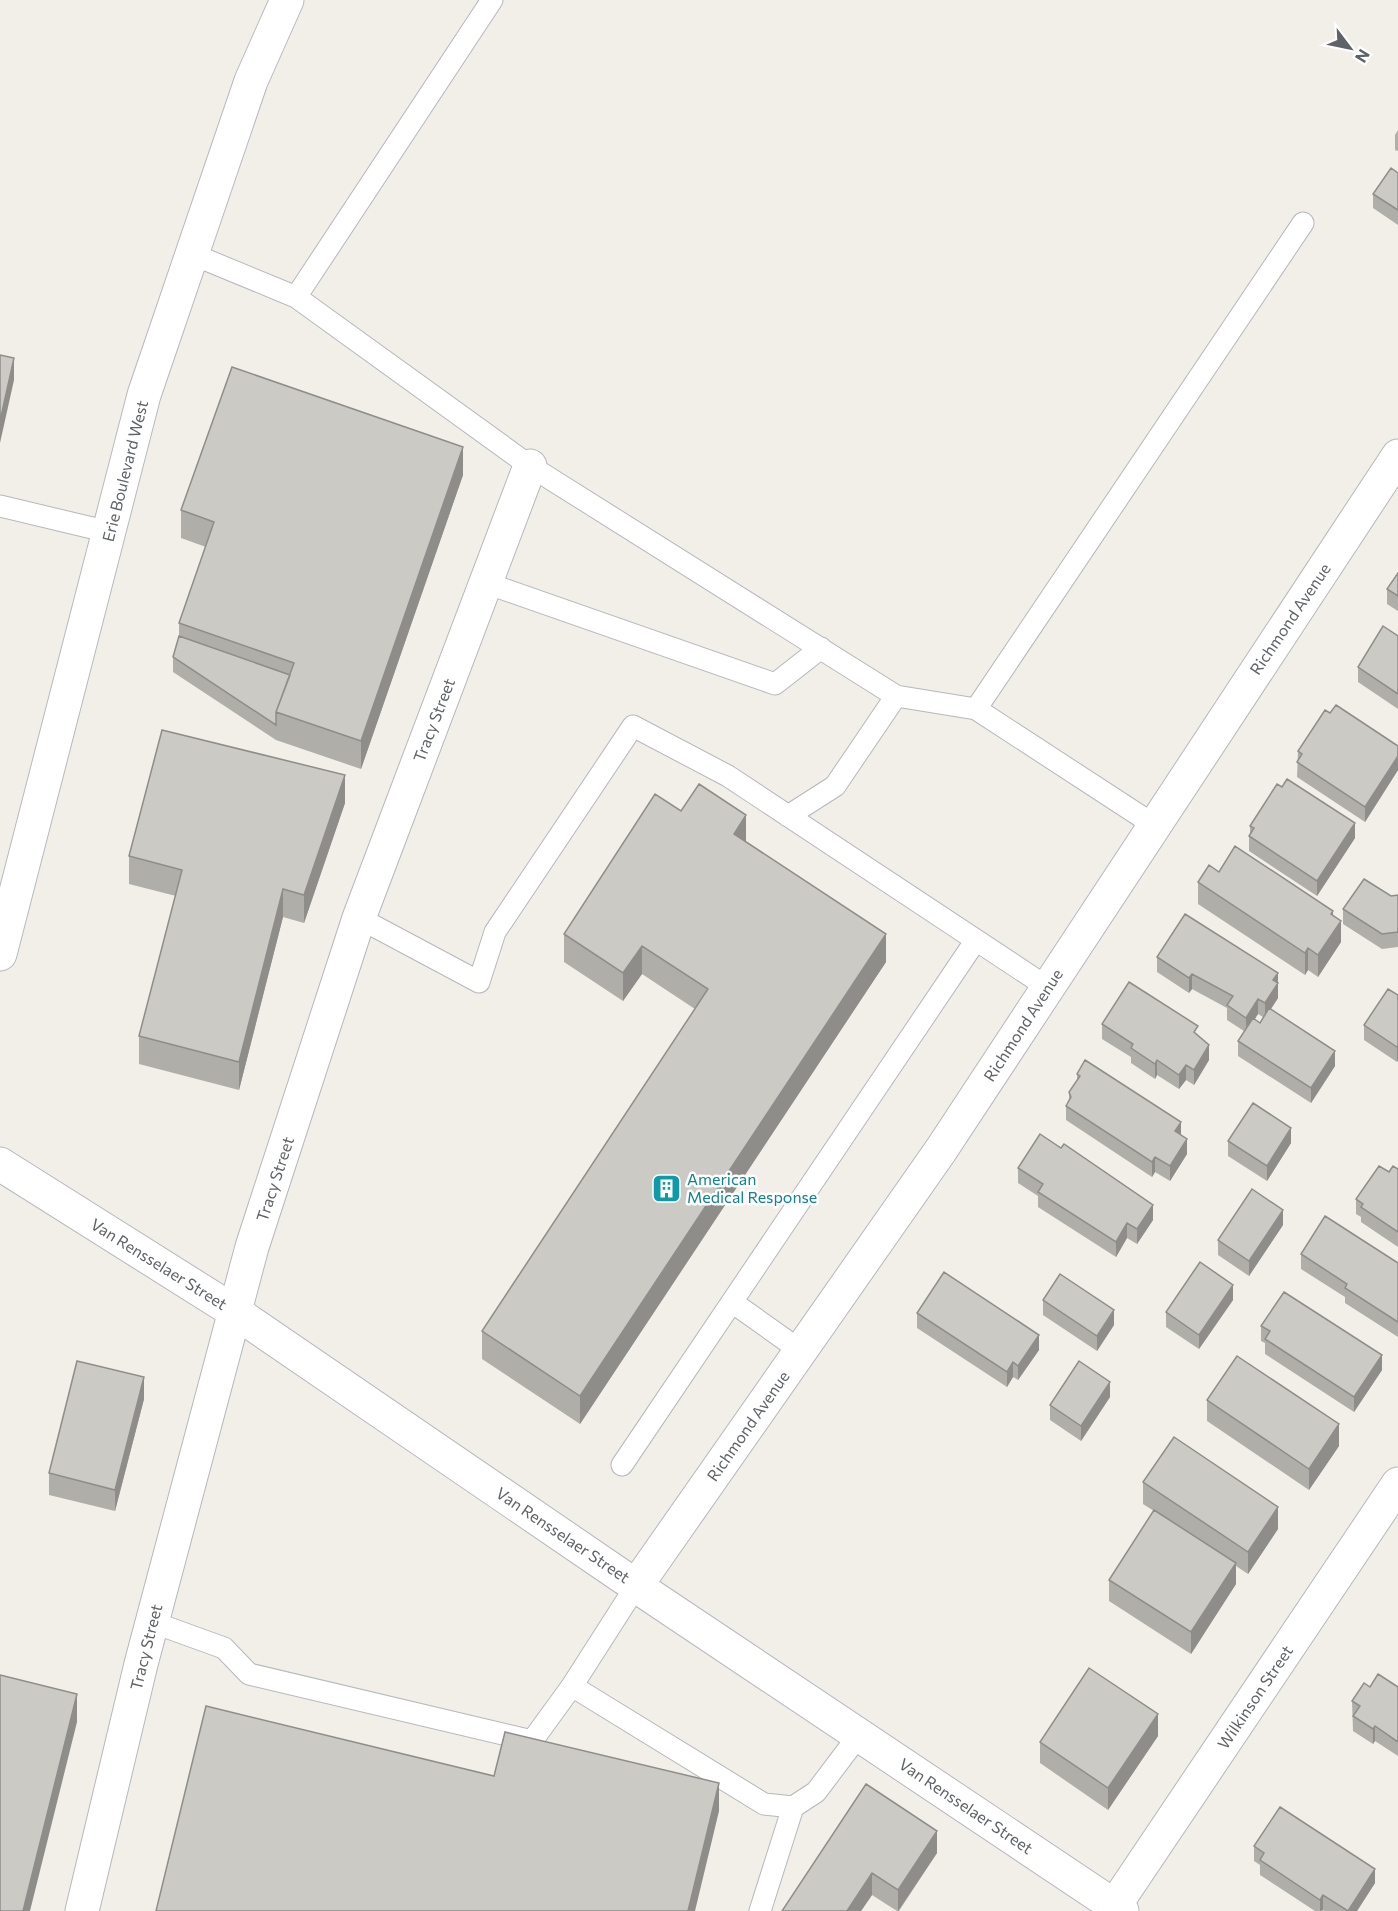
<svg xmlns="http://www.w3.org/2000/svg" width="1398" height="1911" viewBox="0 0 1398 1911" font-family="Commissioner,sans-serif">
<style>
.lines{fill:none;stroke-linecap:round;stroke-linejoin:round}
.service-casing{stroke:#b5b8bc;stroke-width:23}
.minor-casing{stroke:#b5b8bc;stroke-width:35}
.tertiary-casing{stroke:#b5b8bc;stroke-width:35}
.secondary-casing{stroke:#b6babf;stroke-width:35}
.service{stroke:#fff;stroke-width:21}
.minor{stroke:#fff;stroke-width:33}
.tertiary{stroke:#fff;stroke-width:33}
.secondary{stroke:#fff;stroke-width:33}
.wall{fill:#afaea9;fill-rule:evenodd}
.shaded-wall{fill:#8f8d8a}
.building{fill:#cccac5;stroke:#8f8d8a;stroke-width:1.5}
.labels{text-anchor:middle;stroke-width:5;stroke-linejoin:round;paint-order:stroke}
.street-label{font-size:16px;fill:#5f6368;stroke:#fff}
.culture-label{font-size:16px;fill:#0d838f;stroke:#fff;text-anchor:start}
</style>
<rect width="100%" height="100%" fill="#f1efe8"/>
<g class="lines">
<defs>
<path id="service" d="M 192,254 L 296,297 L 530,466 L 896,696 L 976,709 L 1154,825
M 296,297 L 492,0
M 0,506 L 109,532
M 486,583 L 775,684 L 821,648
M 976,709 L 1303,223
M 788,816 L 835,786 L 896,696
M 359,918 L 479,982 L 495,932 L 633,726 L 728,776 L 1047,987
M 732,1302 L 801,1351
M 622,1465 L 976,940
M 152,1622 L 224,1648 L 249,1674 L 532,1741 L 572,1686 L 636,1586
M 572,1686 L 764,1804 L 793,1807 L 816,1792 L 859,1735
M 760,1911 L 793,1807"/>
<path id="minor" d="M 636,1586 L 941,1150 L 1398,456
M 82,1911 L 141,1664 L 252,1247 L 359,918 L 530,466
M 1111,1911 L 1398,1484"/>
<path id="tertiary" d="M 0,1164 L 235,1312 L 636,1586 L 1122,1911"/>
<path id="secondary" d="M 0,954 L 144,395 L 251,81 L 287,0"/>
</defs>
<use href="#service" class="service-casing"/>
<use href="#minor" class="minor-casing"/>
<use href="#tertiary" class="tertiary-casing"/>
<use href="#secondary" class="secondary-casing"/>
<use href="#service" class="service"/>
<use href="#minor" class="minor"/>
<use href="#tertiary" class="tertiary"/>
<use href="#secondary" class="secondary"/>
</g>
<path class="wall" d="M 1398,130 L 1398,151 L 1395,150 L 1395,135 Z
M 1398,173 L 1398,225 L 1373,208 L 1373,194 Z
M 463,475 L 361,769 L 276,740 L 173,672 L 173,657 L 179,636 L 179,623 L 206,547 L 181,538 L 181,510 Z
M 1398,573 L 1398,611 L 1387,604 L 1387,589 Z
M 1398,636 L 1398,709 L 1358,682 L 1358,667 Z
M 1330,713 L 1398,746 L 1398,770 L 1365,822 L 1297,777 L 1298,751 Z
M 345,803 L 304,923 L 283,917 L 239,1090 L 139,1064 L 139,1036 L 176,896 L 129,884 L 129,856 Z
M 681,811 L 746,842 L 886,962 L 580,1424 L 482,1359 L 482,1331 L 695,1009 L 642,974 L 623,1001 L 564,962 L 564,934 Z
M 1250,826 L 1355,838 L 1317,896 L 1249,851 L 1249,836 L 1250,834 Z
M 1219,872 L 1333,916 L 1341,942 L 1318,977 L 1308,970 L 1305,975 L 1198,904 L 1198,882 Z
M 1398,895 L 1398,947 L 1382,949 L 1343,924 L 1343,909 Z
M 1157,957 L 1278,973 L 1278,998 L 1271,1009 L 1335,1066 L 1311,1103 L 1238,1056 L 1238,1041 L 1244,1031 L 1227,1020 L 1227,1008 L 1192,989 L 1189,993 L 1157,972 ZM 1258,1014 L 1263,1017 L 1260,1023 L 1255,1019 Z
M 1398,995 L 1398,1060 L 1397,1062 L 1364,1040 L 1364,1025 Z
M 1102,1024 L 1198,1035 L 1209,1060 L 1194,1085 L 1186,1080 L 1179,1089 L 1157,1075 L 1155,1079 L 1131,1063 L 1131,1057 L 1102,1039 Z
M 1077,1074 L 1181,1134 L 1187,1154 L 1170,1181 L 1155,1172 L 1152,1177 L 1066,1120 L 1066,1106 L 1069,1099 L 1069,1092 L 1077,1082 Z
M 1228,1141 L 1291,1143 L 1267,1181 L 1228,1156 Z
M 1018,1168 L 1153,1220 L 1137,1244 L 1127,1238 L 1116,1257 L 1038,1207 L 1038,1196 L 1018,1183 Z
M 1398,1169 L 1398,1247 L 1361,1222 L 1361,1217 L 1356,1214 L 1356,1199 L 1389,1172 Z
M 1283,1225 L 1249,1276 L 1218,1255 L 1218,1240 Z
M 1301,1254 L 1398,1263 L 1398,1337 L 1345,1303 L 1345,1297 L 1301,1269 Z
M 1043,1300 L 1114,1325 L 1097,1351 L 1043,1315 Z
M 1233,1300 L 1199,1349 L 1166,1327 L 1166,1312 Z
M 917,1313 L 1039,1350 L 1018,1380 L 1013,1377 L 1007,1387 L 917,1328 Z
M 1261,1326 L 1382,1370 L 1354,1412 L 1265,1354 L 1265,1343 L 1261,1341 Z
M 1110,1397 L 1081,1441 L 1050,1420 L 1050,1405 Z
M 144,1399 L 115,1511 L 49,1495 L 49,1473 Z
M 1207,1400 L 1339,1446 L 1309,1490 L 1207,1421 Z
M 1143,1482 L 1278,1529 L 1248,1574 L 1236,1566 L 1236,1584 L 1191,1654 L 1109,1601 L 1109,1580 L 1154,1511 L 1143,1504 Z
M 1370,1687 L 1398,1687 L 1398,1756 L 1375,1741 L 1373,1744 L 1353,1731 L 1352,1701 Z
M 1158,1736 L 1108,1810 L 1040,1763 L 1040,1742 Z
M 866,1784 L 937,1853 L 899,1911 L 897,1911 L 872,1895 L 861,1911 L 782,1911 Z
M 1254,1846 L 1375,1883 L 1357,1911 L 1324,1911 L 1323,1910 L 1322,1911 L 1315,1911 L 1260,1875 L 1260,1865 L 1254,1861 Z"/>
<path class="shaded-wall" d="M 14,358 L 14,380 L 0,443 L 0,421 Z
M 463,447 L 463,475 L 361,769 L 361,741 Z
M 1398,756 L 1398,770 L 1365,822 L 1365,807 Z
M 345,775 L 345,803 L 304,923 L 304,895 Z
M 746,815 L 746,843 L 734,834 Z
M 1355,823 L 1355,838 L 1317,896 L 1317,881 Z
M 283,889 L 283,917 L 239,1090 L 239,1062 Z
M 1333,911 L 1333,931 L 1341,921 L 1341,942 L 1318,977 L 1318,955 L 1331,914 Z
M 886,934 L 886,962 L 580,1424 L 580,1396 Z
M 642,946 L 642,974 L 623,1001 L 623,973 Z
M 1308,948 L 1308,970 L 1305,975 L 1305,953 Z
M 1278,973 L 1278,998 L 1265,1018 L 1265,1003 L 1273,980 Z
M 1192,974 L 1192,989 L 1189,993 L 1189,978 Z
M 1258,999 L 1258,1014 L 1246,1032 L 1246,1018 Z
M 1209,1045 L 1209,1060 L 1194,1085 L 1194,1070 Z
M 1398,1045 L 1398,1060 L 1397,1062 L 1397,1047 Z
M 1335,1051 L 1335,1066 L 1311,1103 L 1311,1088 Z
M 1157,1060 L 1157,1075 L 1155,1079 L 1155,1064 Z
M 1186,1065 L 1186,1080 L 1179,1089 L 1179,1075 Z
M 1181,1122 L 1181,1137 L 1175,1131 Z
M 1291,1128 L 1291,1143 L 1267,1181 L 1267,1166 Z
M 1187,1139 L 1187,1154 L 1170,1181 L 1170,1166 Z
M 1155,1157 L 1155,1172 L 1152,1177 L 1152,1162 Z
M 1153,1205 L 1153,1220 L 1137,1244 L 1137,1229 Z
M 1283,1210 L 1283,1225 L 1249,1276 L 1249,1261 Z
M 1127,1223 L 1127,1238 L 1116,1257 L 1116,1242 Z
M 1233,1285 L 1233,1300 L 1199,1349 L 1199,1335 Z
M 1114,1310 L 1114,1325 L 1097,1351 L 1097,1336 Z
M 1039,1335 L 1039,1350 L 1018,1380 L 1018,1366 Z
M 1382,1355 L 1382,1370 L 1354,1412 L 1354,1397 Z
M 1013,1362 L 1013,1377 L 1007,1387 L 1007,1372 Z
M 144,1377 L 144,1399 L 115,1511 L 115,1490 Z
M 1110,1382 L 1110,1397 L 1081,1441 L 1081,1426 Z
M 1339,1424 L 1339,1446 L 1309,1490 L 1309,1469 Z
M 1278,1507 L 1278,1529 L 1248,1574 L 1248,1552 Z
M 1236,1563 L 1236,1584 L 1191,1654 L 1191,1632 Z
M 77,1694 L 77,1722 L 30,1911 L 23,1911 Z
M 1158,1714 L 1158,1736 L 1108,1810 L 1108,1788 Z
M 1375,1726 L 1375,1741 L 1373,1744 L 1373,1729 Z
M 719,1783 L 719,1811 L 695,1911 L 688,1911 Z
M 937,1831 L 937,1853 L 898,1911 L 898,1890 Z
M 1375,1869 L 1375,1883 L 1357,1911 L 1348,1911 Z
M 872,1873 L 872,1895 L 861,1911 L 847,1911 Z
M 1323,1895 L 1323,1910 L 1320,1911 L 1320,1900 Z"/>
<path class="building" d="M 1391,168 L 1398,173 L 1398,210 L 1373,194 Z
M 0,355 L 14,358 L 0,421 Z
M 232,367 L 463,447 L 361,741 L 276,712 L 294,663 L 179,623 L 214,522 L 181,510 Z
M 1398,573 L 1398,596 L 1387,589 Z
M 1383,626 L 1398,636 L 1398,694 L 1358,667 Z
M 179,636 L 290,675 L 276,712 L 276,725 L 173,657 Z
M 1336,705 L 1398,746 L 1398,756 L 1365,807 L 1297,762 L 1302,754 L 1298,751 L 1325,710 L 1330,713 Z
M 162,730 L 345,775 L 304,895 L 283,889 L 239,1062 L 139,1036 L 182,870 L 129,856 Z
M 1287,779 L 1355,823 L 1317,881 L 1249,836 L 1254,828 L 1250,826 L 1277,784 L 1282,787 Z
M 699,784 L 746,815 L 734,834 L 886,934 L 580,1396 L 482,1331 L 708,989 L 642,946 L 623,973 L 564,934 L 655,794 L 681,811 Z
M 1235,846 L 1333,911 L 1331,914 L 1341,921 L 1318,955 L 1308,948 L 1305,953 L 1198,882 L 1209,865 L 1219,872 Z
M 1364,879 L 1391,896 L 1398,895 L 1398,932 L 1382,934 L 1343,909 Z
M 1185,914 L 1278,973 L 1273,980 L 1278,983 L 1265,1003 L 1258,999 L 1246,1018 L 1227,1005 L 1233,996 L 1192,974 L 1189,978 L 1157,957 Z
M 1129,982 L 1198,1026 L 1194,1032 L 1209,1045 L 1194,1070 L 1186,1065 L 1179,1075 L 1157,1060 L 1155,1064 L 1131,1048 L 1133,1044 L 1102,1024 Z
M 1388,989 L 1398,995 L 1398,1045 L 1397,1047 L 1364,1025 Z
M 1269,1008 L 1335,1051 L 1311,1088 L 1238,1041 L 1253,1018 L 1260,1023 Z
M 1085,1060 L 1181,1122 L 1175,1131 L 1187,1139 L 1170,1166 L 1155,1157 L 1152,1162 L 1066,1106 L 1071,1097 L 1069,1092 L 1080,1076 L 1077,1074 Z
M 1253,1103 L 1291,1128 L 1267,1166 L 1228,1141 Z
M 1040,1134 L 1061,1148 L 1064,1144 L 1153,1205 L 1137,1229 L 1127,1223 L 1116,1242 L 1038,1192 L 1043,1184 L 1018,1168 Z
M 1379,1166 L 1389,1172 L 1393,1166 L 1398,1169 L 1398,1232 L 1361,1207 L 1363,1204 L 1356,1199 Z
M 1252,1189 L 1283,1210 L 1249,1261 L 1218,1240 Z
M 1325,1216 L 1398,1263 L 1398,1322 L 1345,1288 L 1347,1284 L 1301,1254 Z
M 1200,1262 L 1233,1285 L 1199,1335 L 1166,1312 Z
M 944,1272 L 1039,1335 L 1018,1366 L 1013,1362 L 1007,1372 L 917,1313 Z
M 1060,1274 L 1114,1310 L 1097,1336 L 1043,1300 Z
M 1284,1292 L 1382,1355 L 1354,1397 L 1265,1339 L 1270,1331 L 1261,1326 Z
M 1237,1356 L 1339,1424 L 1309,1469 L 1207,1400 Z
M 77,1361 L 144,1377 L 115,1490 L 49,1473 Z
M 1079,1361 L 1110,1382 L 1081,1426 L 1050,1405 Z
M 1174,1437 L 1278,1507 L 1248,1552 L 1143,1482 Z
M 1154,1510 L 1236,1563 L 1191,1632 L 1109,1580 Z
M 1089,1668 L 1158,1714 L 1108,1788 L 1040,1742 Z
M 1378,1674 L 1398,1687 L 1398,1742 L 1375,1726 L 1373,1729 L 1353,1716 L 1360,1706 L 1352,1701 L 1364,1683 L 1370,1687 Z
M 0,1675 L 77,1694 L 23,1911 L 0,1911 Z
M 206,1706 L 494,1776 L 505,1732 L 719,1783 L 688,1911 L 156,1911 Z
M 866,1784 L 937,1831 L 898,1890 L 872,1873 L 847,1911 L 782,1911 Z
M 1280,1807 L 1375,1869 L 1348,1911 L 1323,1895 L 1320,1900 L 1260,1860 L 1264,1853 L 1254,1846 Z"/>
<defs>
<symbol id="building-square" viewBox="-11 -11 22 22"><rect x="-9" y="-9" width="18" height="18" rx="4" fill="#0f9aa8" stroke="#fff"/><path d="M-4-6H4V6H1V3H-1V6H-4ZM-2.5-4.3h1.7v1.8h-1.7ZM.8-4.3h1.7v1.8H.8ZM-2.5-1h1.7V.8h-1.7ZM.8-1h1.7V.8H.8Z" fill="#fff"/></symbol>
</defs>
<g fill-rule="evenodd">
<use href="#building-square" x="650" y="1172" width="33" height="33"/>
</g>
<g class="labels">
<g class="street-label">
<text transform="translate(125 471) rotate(-76)" y="6">Erie Boulevard West</text>
<text transform="translate(1290 619) rotate(-56)" y="6">Richmond Avenue</text>
<text transform="translate(434 720) rotate(-69)" y="6">Tracy Street</text>
<text transform="translate(1023 1025) rotate(-57)" y="6">Richmond Avenue</text>
<text transform="translate(275 1179) rotate(-72)" y="6">Tracy Street</text>
<text transform="translate(159 1264) rotate(32)" y="6">Van Rensselaer Street</text>
<text transform="translate(748 1426) rotate(-55)" y="6">Richmond Avenue</text>
<text transform="translate(563 1535) rotate(34)" y="6">Van Rensselaer Street</text>
<text transform="translate(146 1647) rotate(-76)" y="6">Tracy Street</text>
<text transform="translate(1255 1697) rotate(-56)" y="6">Wilkinson Street</text>
<text transform="translate(966 1806) rotate(34)" y="6">Van Rensselaer Street</text>
</g>
<g class="culture-label">
<text x="687" y="1185">American<tspan x="687" dy="18">Medical Response</tspan></text>
</g>
</g>
<g transform="translate(1350 48) rotate(122)" stroke="#ffffff" stroke-width="4.5" paint-order="stroke">
<path d="M0-4.5L10 22L0 15L-10 22Z" fill="#5f6368"/>
<text y="-9" font-size="16" font-weight="bold" text-anchor="middle" fill="#5f6368">N</text>
</g>
</svg>
